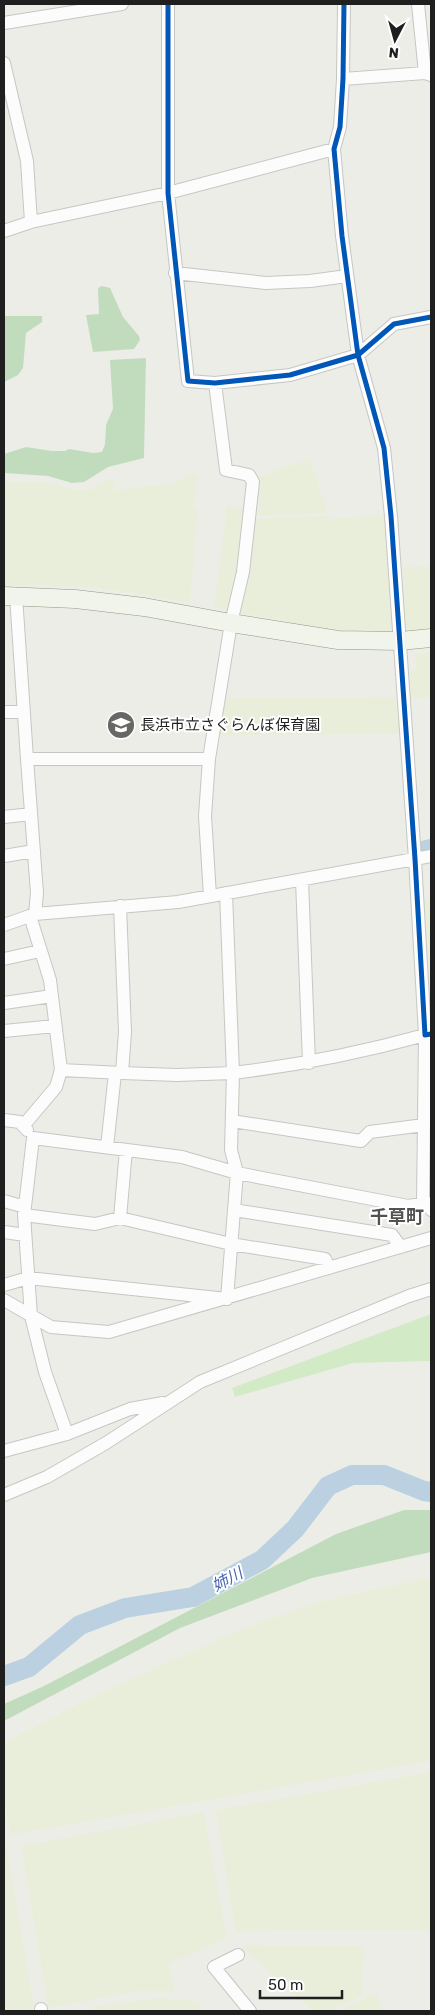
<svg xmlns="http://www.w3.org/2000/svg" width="435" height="2015" viewBox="0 0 435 2015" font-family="Rubik,'Noto Sans JP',sans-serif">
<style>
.farmland{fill:#e9eedb}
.grass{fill:#d2ebc6}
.forest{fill:#c1dcbd}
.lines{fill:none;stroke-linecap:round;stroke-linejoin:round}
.stream{stroke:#bbd0e0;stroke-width:3}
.river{stroke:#bbd0e0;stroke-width:20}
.street-casing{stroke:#c6c6c4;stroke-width:14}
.secondary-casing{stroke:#919880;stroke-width:19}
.street{stroke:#fcfcfc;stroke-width:12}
.secondary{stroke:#f1f4eb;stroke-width:18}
.cycleway-casing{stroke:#fff;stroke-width:8}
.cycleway{stroke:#0057b8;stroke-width:5}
.labels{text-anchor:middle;stroke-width:4;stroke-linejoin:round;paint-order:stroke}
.poi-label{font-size:15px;fill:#1f1f1f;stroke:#fff;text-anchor:start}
.water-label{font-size:16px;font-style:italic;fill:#4a66af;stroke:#fff}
.quarter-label{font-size:18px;font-weight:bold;fill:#525252;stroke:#fff}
</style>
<rect width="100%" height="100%" fill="#edede8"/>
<path class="farmland" d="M 310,459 L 328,513 L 258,516 L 260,476 Z
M 189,474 L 197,474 L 194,509 L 198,510 L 190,603 L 136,593 L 85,587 L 4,585 L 4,481 L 46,482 L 76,490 L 95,489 L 97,483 L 112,479 L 115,490 L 175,483 Z
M 227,506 L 249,508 L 232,611 L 214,608 Z
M 388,514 L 394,626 L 388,633 L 288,626 L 289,621 L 239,613 L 254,519 L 329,515 L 330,519 Z
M 431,566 L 431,631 L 412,632 L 404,626 L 402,567 Z
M 431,652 L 431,697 L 409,700 L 407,671 L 416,670 L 415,654 Z
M 396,697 L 399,734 L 219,735 L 224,698 Z
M 431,899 L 431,992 L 424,901 Z
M 431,1577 L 431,1761 L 10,1835 L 4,1800 L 4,1743 L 84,1701 L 234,1632 L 318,1602 Z
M 431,1772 L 430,1930 L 235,1931 L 216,1810 Z
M 204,1812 L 227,1938 L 169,1964 L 175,1991 L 139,1991 L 48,2008 L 21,1846 Z
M 4,1848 L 7,1848 L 34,2009 L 20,2011 L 4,2011 Z
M 244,1945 L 364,1946 L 362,1996 L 330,2011 L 312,2011 L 244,1949 Z
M 376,1993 L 383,2011 L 339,2011 Z
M 159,1998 L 197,2001 L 204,2011 L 93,2011 L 92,2007 Z"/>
<path class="grass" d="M 431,1314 L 431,1361 L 353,1363 L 235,1397 L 232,1388 Z"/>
<path class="forest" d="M 102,286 L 110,288 L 123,317 L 139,336 L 140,340 L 134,349 L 93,352 L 86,315 L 99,314 L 98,288 Z
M 4,316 L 42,316 L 42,322 L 26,333 L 23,368 L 18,375 L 4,382 Z
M 146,358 L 144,458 L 108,467 L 84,482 L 72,483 L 48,476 L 4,473 L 4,454 L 26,447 L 52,451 L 65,451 L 69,449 L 93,453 L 102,452 L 105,444 L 106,425 L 113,409 L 110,360 Z
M 404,1510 L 431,1510 L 431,1552 L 312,1578 L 180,1628 L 4,1721 L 4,1704 L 44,1686 L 336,1534 Z"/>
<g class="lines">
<path class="stream" d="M 4,1680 L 5,1676"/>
<path class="river" d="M 419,852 L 431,849
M 4,1676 L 29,1667 L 80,1625 L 125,1608 L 193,1597 L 262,1560 L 295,1529 L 328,1486 L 352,1475 L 384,1475 L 424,1491 L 431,1492"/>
<defs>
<path id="street" d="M 168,4 L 168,193 L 188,381 L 215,383 L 290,375 L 358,355 L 394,324 L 431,317
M 344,4 L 343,79 L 340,127 L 334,149 L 342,236 L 358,355 L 384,448 L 391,516 L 415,859 L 425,1035 L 431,1034
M 418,4 L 425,73
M 4,23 L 122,4
M 4,63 L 27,161 L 31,222
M 343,79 L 425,73 L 431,75
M 4,231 L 31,222 L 168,193 L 334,149
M 175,273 L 266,283 L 310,281 L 347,276
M 16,596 L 27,759
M 4,712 L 24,712
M 209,759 L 231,623 L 243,572 L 253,482 L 249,475 L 226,470 L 215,383
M 4,817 L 31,814
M 4,856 L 34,851
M 302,880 L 309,1063
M 35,914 L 37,893 L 27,759 L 209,759 L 205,816 L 210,896
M 30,916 L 50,980 L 61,1070
M 4,925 L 35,914 L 178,902 L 431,856
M 4,959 L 40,951
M 4,1003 L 52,996
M 4,1031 L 55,1026
M 122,1073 L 177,1075 L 233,1073 L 226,893
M 4,1120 L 20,1122 L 27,1130
M 232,1121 L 361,1141 L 370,1132 L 424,1125
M 23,1126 L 56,1087 L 61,1070 L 122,1073 L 125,1032 L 120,906
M 107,1147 L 115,1073
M 237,1173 L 231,1150 L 233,1073 C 300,1065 360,1053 425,1035 L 423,1204
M 4,1201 L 25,1207
M 234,1210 L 237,1173 L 408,1206 L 428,1203 L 431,1210
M 24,1215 L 33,1138 L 182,1157 L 237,1173
M 120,1218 L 126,1150
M 4,1232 L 25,1235
M 4,1285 L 28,1278 L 227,1299 L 234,1210 L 392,1235 L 401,1247
M 4,1300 L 51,1327 L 109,1332 L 431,1238
M 67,1434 L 45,1372 L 31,1316 L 24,1215 L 95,1224 L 120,1218 L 231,1244 L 325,1259 L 329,1268
M 4,1451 L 67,1434 L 130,1409 L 163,1403
M 4,1495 L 47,1477 L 106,1443 L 200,1382 L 409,1296 L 431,1289
M 238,1955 L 214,1967 L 250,2011
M 41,2009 L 41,2011"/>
<path id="secondary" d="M 4,596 L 75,599 L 144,607 L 231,623 L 338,640 L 400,641 L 431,638"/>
</defs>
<use href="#street" class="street-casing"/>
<use href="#secondary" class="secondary-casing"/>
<use href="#street" class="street"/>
<use href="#secondary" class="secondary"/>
<defs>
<path id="cycleway" d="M 168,4 L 168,193 L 188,381 L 215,383 L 290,375 L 358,355 L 394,324 L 431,317
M 344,4 L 343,79 L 340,127 L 334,149 L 342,236 L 358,355 L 384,448 L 391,516 L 415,859 L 425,1035 L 431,1034"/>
</defs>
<use href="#cycleway" class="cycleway-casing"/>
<use href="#cycleway" class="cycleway"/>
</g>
<defs>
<symbol id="school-disc" viewBox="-11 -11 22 22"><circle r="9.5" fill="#676765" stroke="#fff"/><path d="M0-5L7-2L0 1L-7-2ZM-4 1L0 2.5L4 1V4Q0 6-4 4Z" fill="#fff"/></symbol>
</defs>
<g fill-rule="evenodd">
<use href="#school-disc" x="105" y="709" width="32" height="32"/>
</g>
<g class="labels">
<g class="poi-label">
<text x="140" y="730">長浜市立さぐらんぼ保育園</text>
</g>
<g class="water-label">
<text transform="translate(227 1579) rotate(-28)" y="6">姉川</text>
</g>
<g class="quarter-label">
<text x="397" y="1223">千草町</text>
</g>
</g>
<rect width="435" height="2015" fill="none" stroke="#1f1f1f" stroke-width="10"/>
<g transform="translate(395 40) rotate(186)" stroke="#ffffff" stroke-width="4" paint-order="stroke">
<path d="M0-4L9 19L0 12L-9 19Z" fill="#1f1f1f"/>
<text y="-8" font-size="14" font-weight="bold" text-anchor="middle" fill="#1f1f1f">N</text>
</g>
<path d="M260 1990v8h82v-8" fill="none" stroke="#1f1f1f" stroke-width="2.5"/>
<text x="268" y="1990" font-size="15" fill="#1f1f1f" stroke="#ffffff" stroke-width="4" paint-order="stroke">50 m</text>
</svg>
